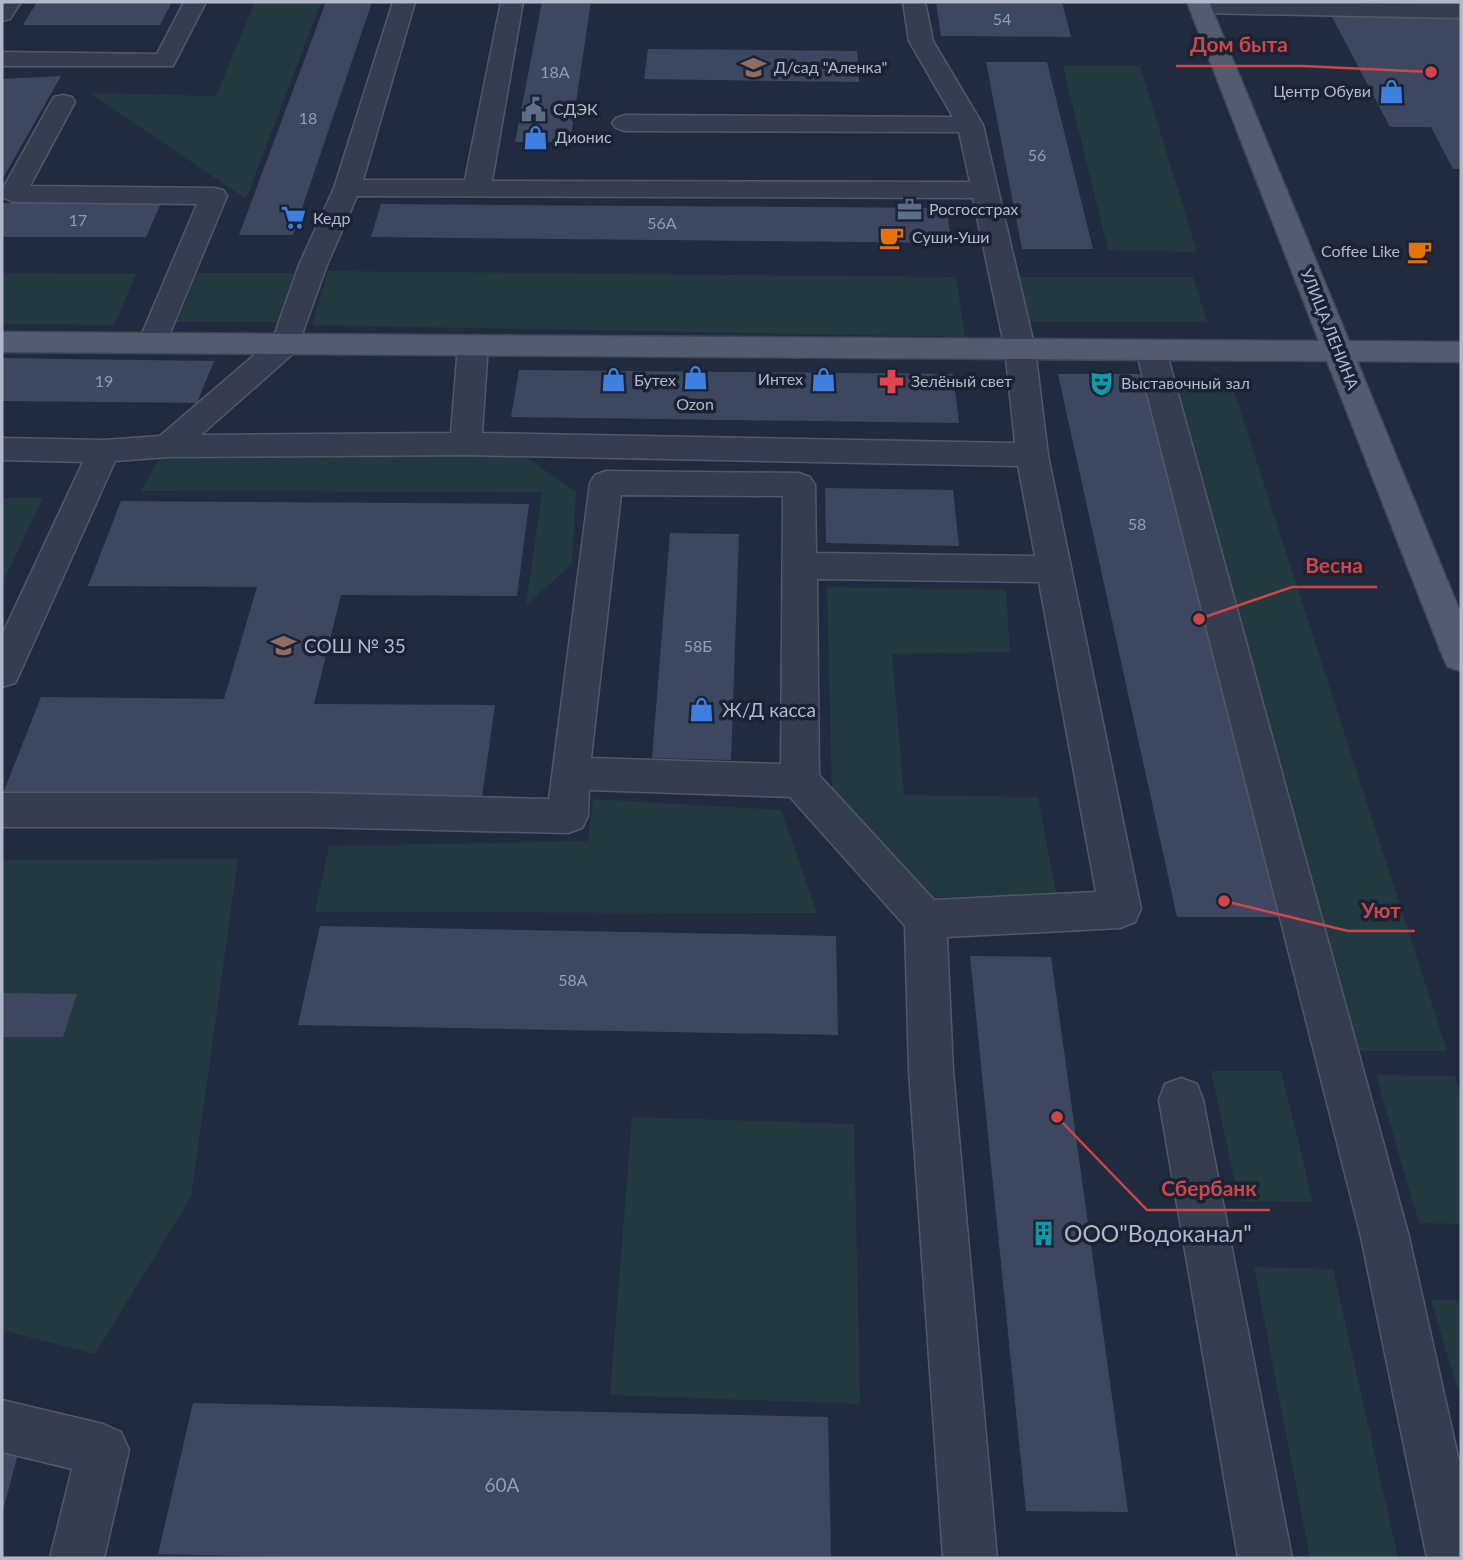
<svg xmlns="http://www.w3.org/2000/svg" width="1463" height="1560" viewBox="0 0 1463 1560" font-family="Lato,sans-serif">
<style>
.green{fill:#233940}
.building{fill:#3d4760}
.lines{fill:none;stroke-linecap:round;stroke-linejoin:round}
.minor-casing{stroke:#51586a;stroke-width:3}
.major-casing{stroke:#3f4658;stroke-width:3}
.minor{fill:#363d4f;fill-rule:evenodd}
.major{fill:#535c6f;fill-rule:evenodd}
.labels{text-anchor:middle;stroke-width:7;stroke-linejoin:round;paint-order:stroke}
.number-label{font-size:16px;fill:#949cb0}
.far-poi-label{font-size:16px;fill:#b1b8ca;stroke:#1b2234;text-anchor:start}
.far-street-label{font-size:16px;fill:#b1b8ca;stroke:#1b2234}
.poi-label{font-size:19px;fill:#b1b8ca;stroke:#1b2234;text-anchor:start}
.near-number-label{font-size:19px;fill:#949cb0}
.near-poi-label{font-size:23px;fill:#b1b8ca;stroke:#1b2234;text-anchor:start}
.leader{fill:none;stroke:#cf4548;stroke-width:2.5}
.callout-dot{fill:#cf4548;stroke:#1b2234;stroke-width:2.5}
.callout-label{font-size:21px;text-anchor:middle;font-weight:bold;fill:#cf4548;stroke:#1b2234;stroke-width:7;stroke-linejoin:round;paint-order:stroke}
</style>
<rect width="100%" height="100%" fill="#212b3f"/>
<path class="green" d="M 255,2 L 321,2 L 246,199 L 90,93 L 216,96 Z
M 1063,66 L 1140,66 L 1197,252 L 1108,250 Z
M 328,271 L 956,277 L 965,337 L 312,325 Z
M 2,273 L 136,274 L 114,325 L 2,324 Z
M 197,273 L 294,273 L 278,322 L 177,322 Z
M 1020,277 L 1193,277 L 1207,322 L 1029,322 Z
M 1170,378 L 1230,379 L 1447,1051 L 1359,1051 Z
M 519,452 L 576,492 L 572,564 L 526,605 L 542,492 L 141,491 L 162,453 Z
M 2,498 L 43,498 L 2,584 Z
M 827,587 L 1006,590 L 1010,652 L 892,654 L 904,795 L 1038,797 L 1056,893 L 929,898 L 832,790 Z
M 593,799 L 781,810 L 817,913 L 315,912 L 329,846 L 588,841 Z
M 238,859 L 191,1197 L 95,1354 L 2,1330 L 2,860 Z
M 1211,1071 L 1281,1071 L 1313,1202 L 1239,1201 Z
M 1376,1075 L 1455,1076 L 1461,1095 L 1461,1224 L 1419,1223 Z
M 632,1117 L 854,1124 L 860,1404 L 610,1395 Z
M 1254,1267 L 1333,1269 L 1398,1558 L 1310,1558 Z
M 1431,1300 L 1461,1300 L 1461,1401 Z"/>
<path class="building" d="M 37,2 L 172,2 L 160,25 L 23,25 Z
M 326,2 L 372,2 L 293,235 L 239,235 Z
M 542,2 L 591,2 L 570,142 L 515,142 Z
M 936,2 L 1062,2 L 1071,37 L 941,36 Z
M 1332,17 L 1461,17 L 1461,169 L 1453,169 L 1431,127 L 1390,127 Z
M 648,49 L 857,51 L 859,82 L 644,79 Z
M 986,62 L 1047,62 L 1093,249 L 1022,249 Z
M 61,76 L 2,180 L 2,79 Z
M 2,203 L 161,203 L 146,237 L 2,237 Z
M 381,204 L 947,208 L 951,243 L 371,237 Z
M 2,358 L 214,361 L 197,403 L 2,401 Z
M 519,370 L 953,374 L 959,423 L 511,417 Z
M 1058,374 L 1141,374 L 1291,917 L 1177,917 Z
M 825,488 L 953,490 L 959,546 L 826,543 Z
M 121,501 L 529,504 L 517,596 L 341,595 L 314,704 L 495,705 L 480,811 L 2,806 L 2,796 L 41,697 L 224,699 L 257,587 L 88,586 Z
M 670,533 L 739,534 L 731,760 L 652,758 Z
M 320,926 L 836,936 L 838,1035 L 298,1025 Z
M 970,956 L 1051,957 L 1128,1512 L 1026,1511 Z
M 2,993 L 77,994 L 63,1037 L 2,1037 Z
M 193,1403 L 828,1417 L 831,1558 L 326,1558 L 158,1554 Z
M 2,1453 L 18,1454 L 3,1510 L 2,1510 Z"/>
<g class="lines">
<defs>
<path id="minor" d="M 2,2 L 21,2 L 10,19 L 2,21 Z
M 184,2 L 206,2 L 173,66 L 2,66 L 2,52 L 157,54 Z
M 393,2 L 415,2 L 363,180 L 465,180 L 501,2 L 523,2 L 492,181 L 970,182 L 959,132 L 625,131 L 616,128 L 612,123 L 616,118 L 625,115 L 953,117 L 909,41 L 903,2 L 925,2 L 933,41 L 983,125 L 1035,349 L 1048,455 L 1141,909 L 1135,922 L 1120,928 L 947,937 L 953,1071 L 997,1558 L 943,1558 L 909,1071 L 905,926 L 790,797 L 589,790 L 588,816 L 582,828 L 568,833 L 310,827 L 2,827 L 2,793 L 310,793 L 549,799 L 590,483 L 595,475 L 606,471 L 799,473 L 810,477 L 815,485 L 816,553 L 1035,556 L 1018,466 L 466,455 L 168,457 L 115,461 L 20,673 L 15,683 L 2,687 L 2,635 L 83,462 L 2,460 L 2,438 L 104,440 L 160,436 L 273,339 L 299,265 L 334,188 ZM 357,196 L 973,198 L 1005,349 L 1015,443 L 482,433 L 488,345 L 483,338 L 473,335 L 463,338 L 458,345 L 451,433 L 201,435 L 296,351 L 327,265 ZM 621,495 L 783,496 L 781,764 L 591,758 ZM 817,579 L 1039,582 L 1096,892 L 934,900 L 819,775 Z
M 1192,2 L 1461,4 L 1461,18 L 1200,13 L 1192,11 L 1189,6 Z
M 63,95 L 72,97 L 75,102 L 30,186 L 214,188 L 223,190 L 227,196 L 163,350 L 153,353 L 143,350 L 138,343 L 197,204 L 13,202 L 2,197 L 2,190 L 51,102 L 54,97 Z
M 1151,340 L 1162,343 L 1166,350 L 1409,1237 L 1461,1470 L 1461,1558 L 1427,1558 L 1361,1237 L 1136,350 L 1140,343 Z
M 1181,1078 L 1197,1084 L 1203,1100 L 1292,1558 L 1238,1558 L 1159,1100 L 1165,1084 Z
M 2,1400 L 103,1424 L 121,1432 L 129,1450 L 104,1558 L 50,1558 L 72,1469 L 2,1452 Z"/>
<path id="major" d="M 1187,2 L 1209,2 L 1349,341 L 1461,342 L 1461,362 L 1357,361 L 1461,614 L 1461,671 L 1448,667 L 1443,657 L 1327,361 L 2,352 L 2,332 L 1319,341 Z"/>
</defs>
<use href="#minor" class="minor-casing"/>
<use href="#major" class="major-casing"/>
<use href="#minor" class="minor"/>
<use href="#major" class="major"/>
</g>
<defs>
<symbol id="school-bare" viewBox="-9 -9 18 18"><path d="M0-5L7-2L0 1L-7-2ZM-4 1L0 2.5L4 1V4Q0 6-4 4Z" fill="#8d6e63" stroke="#1b2234" stroke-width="2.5" paint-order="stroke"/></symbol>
<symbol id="shop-bare" viewBox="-9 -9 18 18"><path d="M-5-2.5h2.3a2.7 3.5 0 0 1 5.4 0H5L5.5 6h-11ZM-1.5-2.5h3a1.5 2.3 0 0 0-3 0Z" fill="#3f7fe0" stroke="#1b2234" stroke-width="2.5" paint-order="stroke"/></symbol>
<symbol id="civic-bare" viewBox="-9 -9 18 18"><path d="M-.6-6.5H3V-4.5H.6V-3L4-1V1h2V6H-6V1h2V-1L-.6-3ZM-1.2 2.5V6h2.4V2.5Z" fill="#5c6f8a" stroke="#1b2234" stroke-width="2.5" paint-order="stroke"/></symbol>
<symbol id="office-bare" viewBox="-9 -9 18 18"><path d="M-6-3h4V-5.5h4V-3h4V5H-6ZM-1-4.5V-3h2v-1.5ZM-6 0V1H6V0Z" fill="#5c6f8a" stroke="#1b2234" stroke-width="2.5" paint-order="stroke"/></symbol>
<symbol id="supermarket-bare" viewBox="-9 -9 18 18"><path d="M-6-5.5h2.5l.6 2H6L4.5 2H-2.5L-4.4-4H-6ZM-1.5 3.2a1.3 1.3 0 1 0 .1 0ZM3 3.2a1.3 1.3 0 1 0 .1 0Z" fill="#3f7fe0" stroke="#1b2234" stroke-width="2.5" paint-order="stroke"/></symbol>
<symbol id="cafe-bare" viewBox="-9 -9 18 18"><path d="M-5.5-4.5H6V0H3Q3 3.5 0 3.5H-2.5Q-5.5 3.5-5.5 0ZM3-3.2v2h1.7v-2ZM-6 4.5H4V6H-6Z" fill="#e8710a" stroke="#1b2234" stroke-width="2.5" paint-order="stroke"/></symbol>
<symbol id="pharmacy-bare" viewBox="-9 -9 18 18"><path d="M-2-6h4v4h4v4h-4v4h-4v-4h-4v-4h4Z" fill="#e0444e" stroke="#1b2234" stroke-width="2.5" paint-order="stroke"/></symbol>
<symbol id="theatre-bare" viewBox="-9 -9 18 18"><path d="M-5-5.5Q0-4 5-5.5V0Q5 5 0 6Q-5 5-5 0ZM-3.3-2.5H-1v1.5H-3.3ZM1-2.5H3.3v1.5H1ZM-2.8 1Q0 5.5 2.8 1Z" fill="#0f9aa8" stroke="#1b2234" stroke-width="2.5" paint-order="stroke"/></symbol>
<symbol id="building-bare" viewBox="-9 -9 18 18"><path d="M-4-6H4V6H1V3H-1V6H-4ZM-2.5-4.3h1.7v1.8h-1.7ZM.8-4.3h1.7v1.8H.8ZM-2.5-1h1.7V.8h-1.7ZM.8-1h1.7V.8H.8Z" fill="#0f9aa8" stroke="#1b2234" stroke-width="2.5" paint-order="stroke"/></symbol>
</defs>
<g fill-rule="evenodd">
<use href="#school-bare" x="736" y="50" width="35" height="35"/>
<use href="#shop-bare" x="1374" y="74" width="35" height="35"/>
<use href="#civic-bare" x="516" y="92" width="35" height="35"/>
<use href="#shop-bare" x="518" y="120" width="35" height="35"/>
<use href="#office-bare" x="892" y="192" width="35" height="35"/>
<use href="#supermarket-bare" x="276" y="200" width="35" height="35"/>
<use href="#cafe-bare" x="874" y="220" width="35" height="35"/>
<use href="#cafe-bare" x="1402" y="234" width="35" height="35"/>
<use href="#shop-bare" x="678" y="360" width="35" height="35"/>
<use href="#shop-bare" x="806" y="362" width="35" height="35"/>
<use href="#shop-bare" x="596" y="362" width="35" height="35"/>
<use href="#pharmacy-bare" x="874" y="364" width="35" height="35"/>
<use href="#theatre-bare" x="1084" y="366" width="35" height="35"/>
<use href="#school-bare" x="266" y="628" width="35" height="35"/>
<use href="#shop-bare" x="684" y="692" width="35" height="35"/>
<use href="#building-bare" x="1026" y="1216" width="35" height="35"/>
</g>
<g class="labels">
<g class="number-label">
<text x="1002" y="25">54</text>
<text x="555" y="78">18А</text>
<text x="308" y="124">18</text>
<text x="1037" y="161">56</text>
<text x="78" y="226">17</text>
<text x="662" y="229">56А</text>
<text x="104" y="387">19</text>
<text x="1137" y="530">58</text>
<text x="698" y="652">58Б</text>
<text x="573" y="986">58А</text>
</g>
<g class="far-poi-label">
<text x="774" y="73">Д/сад "Аленка"</text>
<text x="1371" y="97" text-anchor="end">Центр Обуви</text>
<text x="553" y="115">СДЭК</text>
<text x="555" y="143">Дионис</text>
<text x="929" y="215">Росгосстрах</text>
<text x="313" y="224">Кедр</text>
<text x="912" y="243">Суши-Уши</text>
<text x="1400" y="257" text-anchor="end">Coffee Like</text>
<text x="803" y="385" text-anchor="end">Интех</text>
<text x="634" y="386">Бутех</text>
<text x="911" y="387">Зелёный свет</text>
<text x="1121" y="389">Выставочный зал</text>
<text x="695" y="410" text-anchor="middle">Ozon</text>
</g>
<g class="far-street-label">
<text transform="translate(1330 329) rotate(68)" y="6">УЛИЦА ЛЕНИНА</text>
</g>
<g class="poi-label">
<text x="304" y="653">СОШ № 35</text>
<text x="722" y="717">Ж/Д касса</text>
</g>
<g class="near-number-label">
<text x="502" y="1492">60А</text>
</g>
<g class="near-poi-label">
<text x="1064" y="1242">ООО"Водоканал"</text>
</g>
</g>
<path class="leader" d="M1431 72L1302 66H1176M1199 619L1292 587H1377M1224 901L1348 931H1415M1057 1117L1147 1210H1270"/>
<g class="callout-dot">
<circle cx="1431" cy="72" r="7"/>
<circle cx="1199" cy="619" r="7"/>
<circle cx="1224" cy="901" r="7"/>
<circle cx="1057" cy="1117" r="7"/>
</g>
<g class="callout-label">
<text x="1239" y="52">Дом быта</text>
<text x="1334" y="573">Весна</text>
<text x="1381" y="918">Уют</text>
<text x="1209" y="1196">Сбербанк</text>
</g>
<rect width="1463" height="1560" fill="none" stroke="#b1b8ca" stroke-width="7"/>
</svg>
